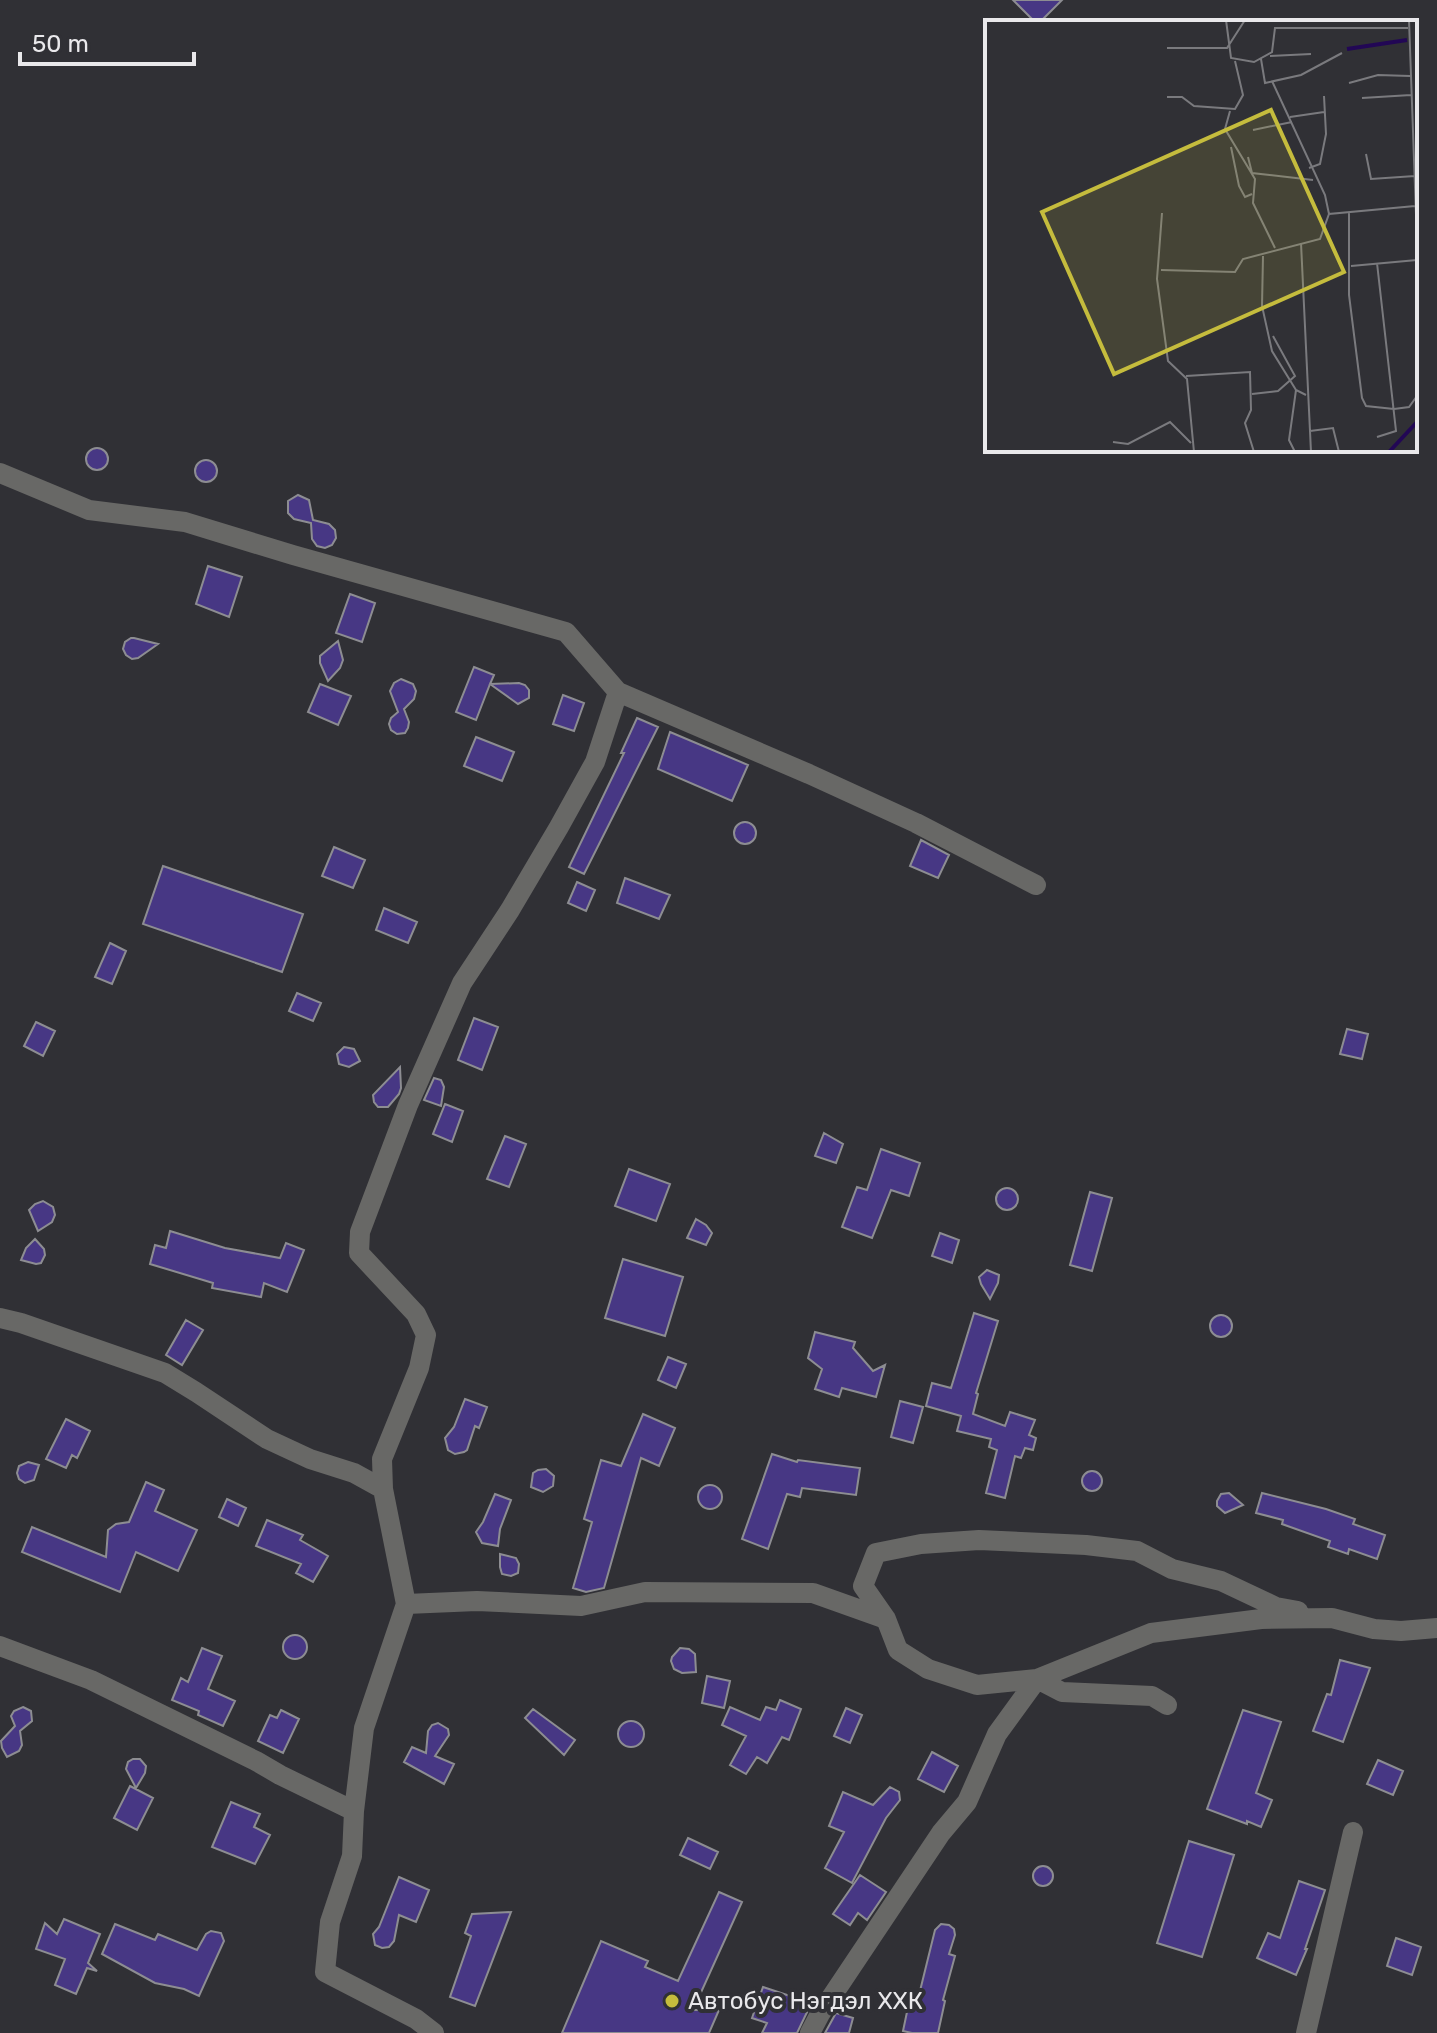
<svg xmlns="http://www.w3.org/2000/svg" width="1437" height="2033" viewBox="0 0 1437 2033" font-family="Rubik,sans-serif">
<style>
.building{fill:#473784;stroke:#8d8d92;stroke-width:2}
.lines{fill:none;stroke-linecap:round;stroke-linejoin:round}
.minor{stroke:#686866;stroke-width:20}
.poi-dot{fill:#c5bc3d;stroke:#303035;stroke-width:3}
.labels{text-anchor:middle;stroke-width:8;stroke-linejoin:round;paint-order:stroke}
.poi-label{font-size:24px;fill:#e9e8eb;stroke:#303035;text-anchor:start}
.inset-river{fill:none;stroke:#220755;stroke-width:4}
.inset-road{fill:none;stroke:#7a7a7e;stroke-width:2}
.view{fill:#c5bc3d;fill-opacity:0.15;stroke:#c5bc3d;stroke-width:4}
.inset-edge{fill:none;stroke:#e9e8eb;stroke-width:4}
</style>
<rect width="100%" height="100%" fill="#303035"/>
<path class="building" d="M 1013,0 L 1062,0 L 1040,22 L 1035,22 Z
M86 459a11 11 0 1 1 22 0a11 11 0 1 1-22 0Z
M195 471a11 11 0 1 1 22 0a11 11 0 1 1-22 0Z
M 298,495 L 309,500 L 313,520 L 329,524 L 335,530 L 336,538 L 332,545 L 325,548 L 317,546 L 312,539 L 311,523 L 294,519 L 288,513 L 288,501 Z
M 208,566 L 242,577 L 229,617 L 196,604 Z
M 350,594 L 375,603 L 362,642 L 336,633 Z
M 131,638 L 134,638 L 158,644 L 138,658 L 132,659 L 126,655 L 123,649 L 125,642 Z
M 338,641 L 343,660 L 340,668 L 328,681 L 320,663 L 320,656 Z
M 474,667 L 494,675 L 490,684 L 519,683 L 525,685 L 529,690 L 529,698 L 518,704 L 490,684 L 476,720 L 456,712 Z
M 401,679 L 413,684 L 416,691 L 414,699 L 404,709 L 409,722 L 408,728 L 405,733 L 397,734 L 391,730 L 389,724 L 391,718 L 398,712 L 390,691 L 394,683 Z
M 320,684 L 351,696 L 338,725 L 308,712 Z
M 563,695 L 584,703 L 574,731 L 553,724 Z
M 637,718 L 658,727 L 584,874 L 569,867 L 624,753 L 621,753 Z
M 670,732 L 748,765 L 732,801 L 658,769 Z
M 476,737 L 514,752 L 502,781 L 464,766 Z
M734 833a11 11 0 1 1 22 0a11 11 0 1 1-22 0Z
M 921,840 L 949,855 L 938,878 L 910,866 Z
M 334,847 L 365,860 L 353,888 L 322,876 Z
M 163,866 L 303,914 L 282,972 L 143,924 Z
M 625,878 L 670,895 L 659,919 L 617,903 Z
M 577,882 L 595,890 L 586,911 L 568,903 Z
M 384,908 L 417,922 L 408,943 L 376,930 Z
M 110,943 L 126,951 L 112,984 L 95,977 Z
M 297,993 L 321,1003 L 313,1021 L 289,1011 Z
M 474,1018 L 498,1027 L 482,1070 L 458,1060 Z
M 36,1022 L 55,1031 L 43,1056 L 24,1046 Z
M 1347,1029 L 1368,1034 L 1362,1059 L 1340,1054 Z
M 344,1047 L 354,1049 L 360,1061 L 349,1067 L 339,1064 L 337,1054 Z
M 400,1067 L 401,1088 L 399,1094 L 388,1107 L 378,1107 L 374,1102 L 373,1095 Z
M 434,1078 L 441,1080 L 444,1087 L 441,1106 L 424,1100 Z
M 445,1104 L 463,1111 L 452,1142 L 433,1134 Z
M 824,1133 L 843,1144 L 836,1163 L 815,1156 Z
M 505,1136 L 526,1144 L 509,1187 L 487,1179 Z
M 881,1149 L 920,1163 L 909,1196 L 891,1190 L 872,1238 L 842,1227 L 857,1187 L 867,1190 Z
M 629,1169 L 670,1184 L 656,1221 L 615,1206 Z
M996 1199a11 11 0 1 1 22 0a11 11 0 1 1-22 0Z
M 1090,1192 L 1112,1198 L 1092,1271 L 1070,1265 Z
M 43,1201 L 53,1207 L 55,1215 L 52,1222 L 38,1231 L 29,1210 L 35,1204 Z
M 696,1219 L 706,1225 L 712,1233 L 706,1245 L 687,1238 Z
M 170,1231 L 225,1248 L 280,1258 L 286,1243 L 304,1250 L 287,1292 L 264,1283 L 261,1297 L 212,1288 L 213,1283 L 150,1264 L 155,1245 L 166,1248 Z
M 940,1233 L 959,1240 L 952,1263 L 932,1256 Z
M 35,1239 L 44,1249 L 45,1255 L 41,1263 L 36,1264 L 21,1260 L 26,1248 Z
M 623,1259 L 683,1277 L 665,1336 L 605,1318 Z
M 987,1270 L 999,1275 L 998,1283 L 990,1299 L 981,1284 L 979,1277 Z
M 974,1313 L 998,1321 L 976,1393 L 978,1394 L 973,1414 L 1005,1426 L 1010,1412 L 1035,1420 L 1029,1435 L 1036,1438 L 1033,1450 L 1025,1448 L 1021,1458 L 1015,1456 L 1005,1498 L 986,1493 L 997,1450 L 989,1447 L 991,1439 L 957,1431 L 961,1416 L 926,1406 L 932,1383 L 951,1388 Z
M1210 1326a11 11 0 1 1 22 0a11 11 0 1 1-22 0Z
M 186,1320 L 203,1330 L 182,1365 L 166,1355 Z
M 815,1332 L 855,1342 L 853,1348 L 873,1371 L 885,1365 L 876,1397 L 842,1388 L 839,1397 L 815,1389 L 822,1369 L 808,1358 Z
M 668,1357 L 686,1364 L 676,1388 L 658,1380 Z
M 465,1399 L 487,1407 L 479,1428 L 475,1426 L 467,1450 L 464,1452 L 455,1454 L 448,1450 L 445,1438 L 454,1427 Z
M 900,1401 L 923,1407 L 913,1443 L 891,1437 Z
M 643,1414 L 675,1428 L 659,1466 L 641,1458 L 604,1588 L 586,1592 L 573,1588 L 592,1522 L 584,1519 L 601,1460 L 621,1466 Z
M 66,1419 L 90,1431 L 77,1458 L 72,1455 L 66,1468 L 46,1459 Z
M 772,1454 L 797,1462 L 798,1460 L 860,1468 L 856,1495 L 802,1488 L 800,1497 L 787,1494 L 768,1549 L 742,1539 Z
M 28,1462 L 39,1465 L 34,1480 L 25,1483 L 19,1479 L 17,1473 L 19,1466 Z
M 546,1469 L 554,1476 L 553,1486 L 543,1492 L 531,1487 L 533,1473 L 538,1470 Z
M1082 1481a10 10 0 1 1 20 0a10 10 0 1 1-20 0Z
M 146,1482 L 164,1490 L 155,1511 L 197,1530 L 178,1571 L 136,1552 L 120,1592 L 22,1552 L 32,1527 L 106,1557 L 108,1530 L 116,1524 L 129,1522 Z
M698 1497a12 12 0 1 1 24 0a12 12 0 1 1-24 0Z
M 1229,1493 L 1243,1505 L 1225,1513 L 1217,1506 L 1217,1501 L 1221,1494 Z
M 1262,1493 L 1326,1509 L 1355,1519 L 1353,1524 L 1385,1535 L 1377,1559 L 1349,1549 L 1348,1554 L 1328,1547 L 1330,1541 L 1282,1524 L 1283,1520 L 1256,1513 Z
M 495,1494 L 511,1500 L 500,1529 L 498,1546 L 482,1543 L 476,1532 L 483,1522 Z
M 227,1499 L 246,1508 L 238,1526 L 219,1517 Z
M 267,1520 L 303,1535 L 300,1540 L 328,1556 L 313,1582 L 296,1573 L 301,1564 L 256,1546 Z
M 500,1554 L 516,1558 L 519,1564 L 518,1573 L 511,1576 L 502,1574 L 500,1567 Z
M283 1647a12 12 0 1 1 24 0a12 12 0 1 1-24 0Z
M 202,1648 L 222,1656 L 208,1689 L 235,1701 L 223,1726 L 198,1715 L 199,1711 L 172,1700 L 181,1678 L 188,1682 Z
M 680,1648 L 689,1649 L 695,1654 L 696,1672 L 682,1673 L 674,1669 L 671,1661 L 672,1657 Z
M 1340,1660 L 1370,1668 L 1343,1742 L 1313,1731 L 1327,1694 L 1331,1695 Z
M 707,1676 L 730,1681 L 724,1708 L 702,1703 Z
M 780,1700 L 801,1709 L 789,1740 L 782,1737 L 767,1763 L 757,1757 L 746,1774 L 730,1765 L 746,1736 L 722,1725 L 730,1707 L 760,1720 L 766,1707 L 776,1710 Z
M 23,1707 L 31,1711 L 32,1721 L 20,1731 L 22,1745 L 19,1751 L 7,1757 L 2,1748 L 1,1741 L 15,1726 L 11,1716 L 14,1711 Z
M 846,1708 L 862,1715 L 850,1743 L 834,1736 Z
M 533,1709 L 575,1740 L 564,1755 L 525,1718 Z
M 281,1710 L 299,1719 L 283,1753 L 258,1741 L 270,1715 L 277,1718 Z
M 1243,1710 L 1281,1722 L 1256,1793 L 1272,1800 L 1261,1827 L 1247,1821 L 1247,1824 L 1207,1809 Z
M618 1734a13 13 0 1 1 26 0a13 13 0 1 1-26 0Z
M 438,1723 L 448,1729 L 449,1735 L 435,1756 L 454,1764 L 444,1784 L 404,1762 L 412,1747 L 426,1753 L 428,1731 L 432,1725 Z
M 932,1752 L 958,1766 L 944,1792 L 918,1779 Z
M 133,1759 L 140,1759 L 146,1766 L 145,1773 L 136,1788 L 126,1769 L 128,1762 Z
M 1378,1760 L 1403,1771 L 1393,1795 L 1367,1784 Z
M 130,1786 L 153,1798 L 137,1830 L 114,1818 Z
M 890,1787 L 899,1792 L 900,1800 L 886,1818 L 852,1883 L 825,1868 L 844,1832 L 829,1826 L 843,1792 L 873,1805 Z
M 231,1802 L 260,1814 L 254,1827 L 270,1835 L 255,1864 L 212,1847 Z
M 688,1838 L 718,1852 L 710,1869 L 680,1855 Z
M 1189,1841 L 1234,1855 L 1202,1957 L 1157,1943 Z
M1033 1876a10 10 0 1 1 20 0a10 10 0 1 1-20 0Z
M 860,1875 L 886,1892 L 867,1920 L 858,1913 L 850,1925 L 833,1914 Z
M 399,1877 L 429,1890 L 416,1922 L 399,1915 L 394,1941 L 389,1947 L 382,1948 L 375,1945 L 373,1934 L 379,1927 Z
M 1299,1881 L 1325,1890 L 1305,1949 L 1307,1949 L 1296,1975 L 1257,1958 L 1268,1933 L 1280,1938 Z
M 719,1892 L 742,1902 L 693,2010 L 719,2010 L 709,2033 L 562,2033 L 601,1941 L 648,1961 L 645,1967 L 678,1981 Z
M 511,1912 L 475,2006 L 450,1997 L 471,1936 L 465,1933 L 472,1914 Z
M 64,1919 L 100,1934 L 88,1963 L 97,1971 L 87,1968 L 76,1994 L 55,1985 L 65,1959 L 36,1949 L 45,1923 L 57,1934 Z
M 115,1924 L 155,1940 L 158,1934 L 197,1950 L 206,1934 L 211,1931 L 221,1933 L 224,1941 L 199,1996 L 184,1989 L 155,1983 L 102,1954 Z
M 941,1924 L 949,1925 L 954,1929 L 955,1935 L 949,1954 L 955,1956 L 943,2000 L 945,2001 L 938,2033 L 912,2033 L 903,2031 L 911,1993 L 919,1995 L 935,1930 Z
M 1396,1938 L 1421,1947 L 1412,1975 L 1387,1966 Z
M 763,1987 L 808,2002 L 807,2005 L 810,2006 L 797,2033 L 762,2033 L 767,2023 L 752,2018 Z
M 836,2013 L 853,2018 L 849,2033 L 825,2033 Z"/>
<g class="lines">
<path class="minor" d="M 0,473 L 89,510 L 185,522 L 293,555 L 566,632 L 618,692 L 809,774 L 916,823 L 1036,885
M 0,1318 L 21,1323 L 165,1373 L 196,1392 L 267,1439 L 310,1459 L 354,1473 L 383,1489
M 406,1604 L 477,1601 L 581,1606 L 645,1592 L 813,1593 L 886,1619 L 898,1650 L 928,1669 L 977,1685 L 1037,1679 L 1151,1633 L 1261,1619 L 1332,1618 L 1374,1629 L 1401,1631 L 1437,1628
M 886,1619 L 863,1586 L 876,1553 L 921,1544 L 979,1540 L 1086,1545 L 1137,1551 L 1172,1569 L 1221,1581 L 1276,1607 L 1298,1611
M 0,1646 L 91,1680 L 256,1761 L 280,1775 L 354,1811
M 434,2033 L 416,2019 L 325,1972 L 330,1922 L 352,1856 L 354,1811 L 364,1728 L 406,1604 L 383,1489 L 382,1459 L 419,1368 L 426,1335 L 416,1314 L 359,1253 L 360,1232 L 408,1105 L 462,983 L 510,910 L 559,827 L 595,762 L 618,692
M 810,2033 L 820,2014 L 941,1833 L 967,1802 L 997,1734 L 1037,1679 L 1062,1692 L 1152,1696 L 1167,1705
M 1306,2033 L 1353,1832"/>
</g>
<circle class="poi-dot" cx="672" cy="2001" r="8"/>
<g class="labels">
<g class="poi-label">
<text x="688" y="2009">Автобус Нэгдэл ХХК</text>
</g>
</g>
<g transform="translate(985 20)">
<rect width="432" height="432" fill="#303035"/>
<path class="inset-river" d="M 362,29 L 422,20M 404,432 L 432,402"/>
<path class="inset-road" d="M 241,0 L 246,38 L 269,42 L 287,32 L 290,8 L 423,8M 424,0 L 432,223M 182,28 L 242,28 L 260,0M 285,36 L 326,34M 276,39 L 280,63 L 316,55 L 357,33M 287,61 L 340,175 L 344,194M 364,63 L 393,55 L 425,56M 182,77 L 197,77 L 209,86 L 250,89 L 258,75 L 250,41M 377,78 L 426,75M 245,91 L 240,109 L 270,159 L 268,183 L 290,228M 305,97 L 339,92M 268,110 L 307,102M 246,127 L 254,166 L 260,177 L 267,174M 381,134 L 386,159 L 430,156M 263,137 L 267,153 L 328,160M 324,148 L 335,144 L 341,114 L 339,76M 364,192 L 364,275 L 377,378 L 381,386 L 409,389 L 424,387 L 432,376M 177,193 L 172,259 L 183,341 L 202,359 L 209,432M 316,223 L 326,432M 278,236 L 277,286 L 287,331 L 311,370 L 321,375M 392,243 L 411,411 L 392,417M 366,246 L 432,240M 176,250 L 250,252 L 258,239 L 335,219 L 344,194 L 430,186M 201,356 L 265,352 L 266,390 L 260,403 L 269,432M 267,374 L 293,371 L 310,356 L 288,316M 325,411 L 348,408 L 354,432M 128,422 L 143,424 L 185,402 L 206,423M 310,432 L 304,420 L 311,370"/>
<path class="view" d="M 286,90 L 359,252 L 129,354 L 57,192 Z"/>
<rect width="432" height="432" class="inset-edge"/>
</g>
<path d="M20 52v12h174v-12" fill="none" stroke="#e9e8eb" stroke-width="4"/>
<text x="32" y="52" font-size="24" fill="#e9e8eb" stroke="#303035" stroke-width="6" paint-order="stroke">50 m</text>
</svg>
